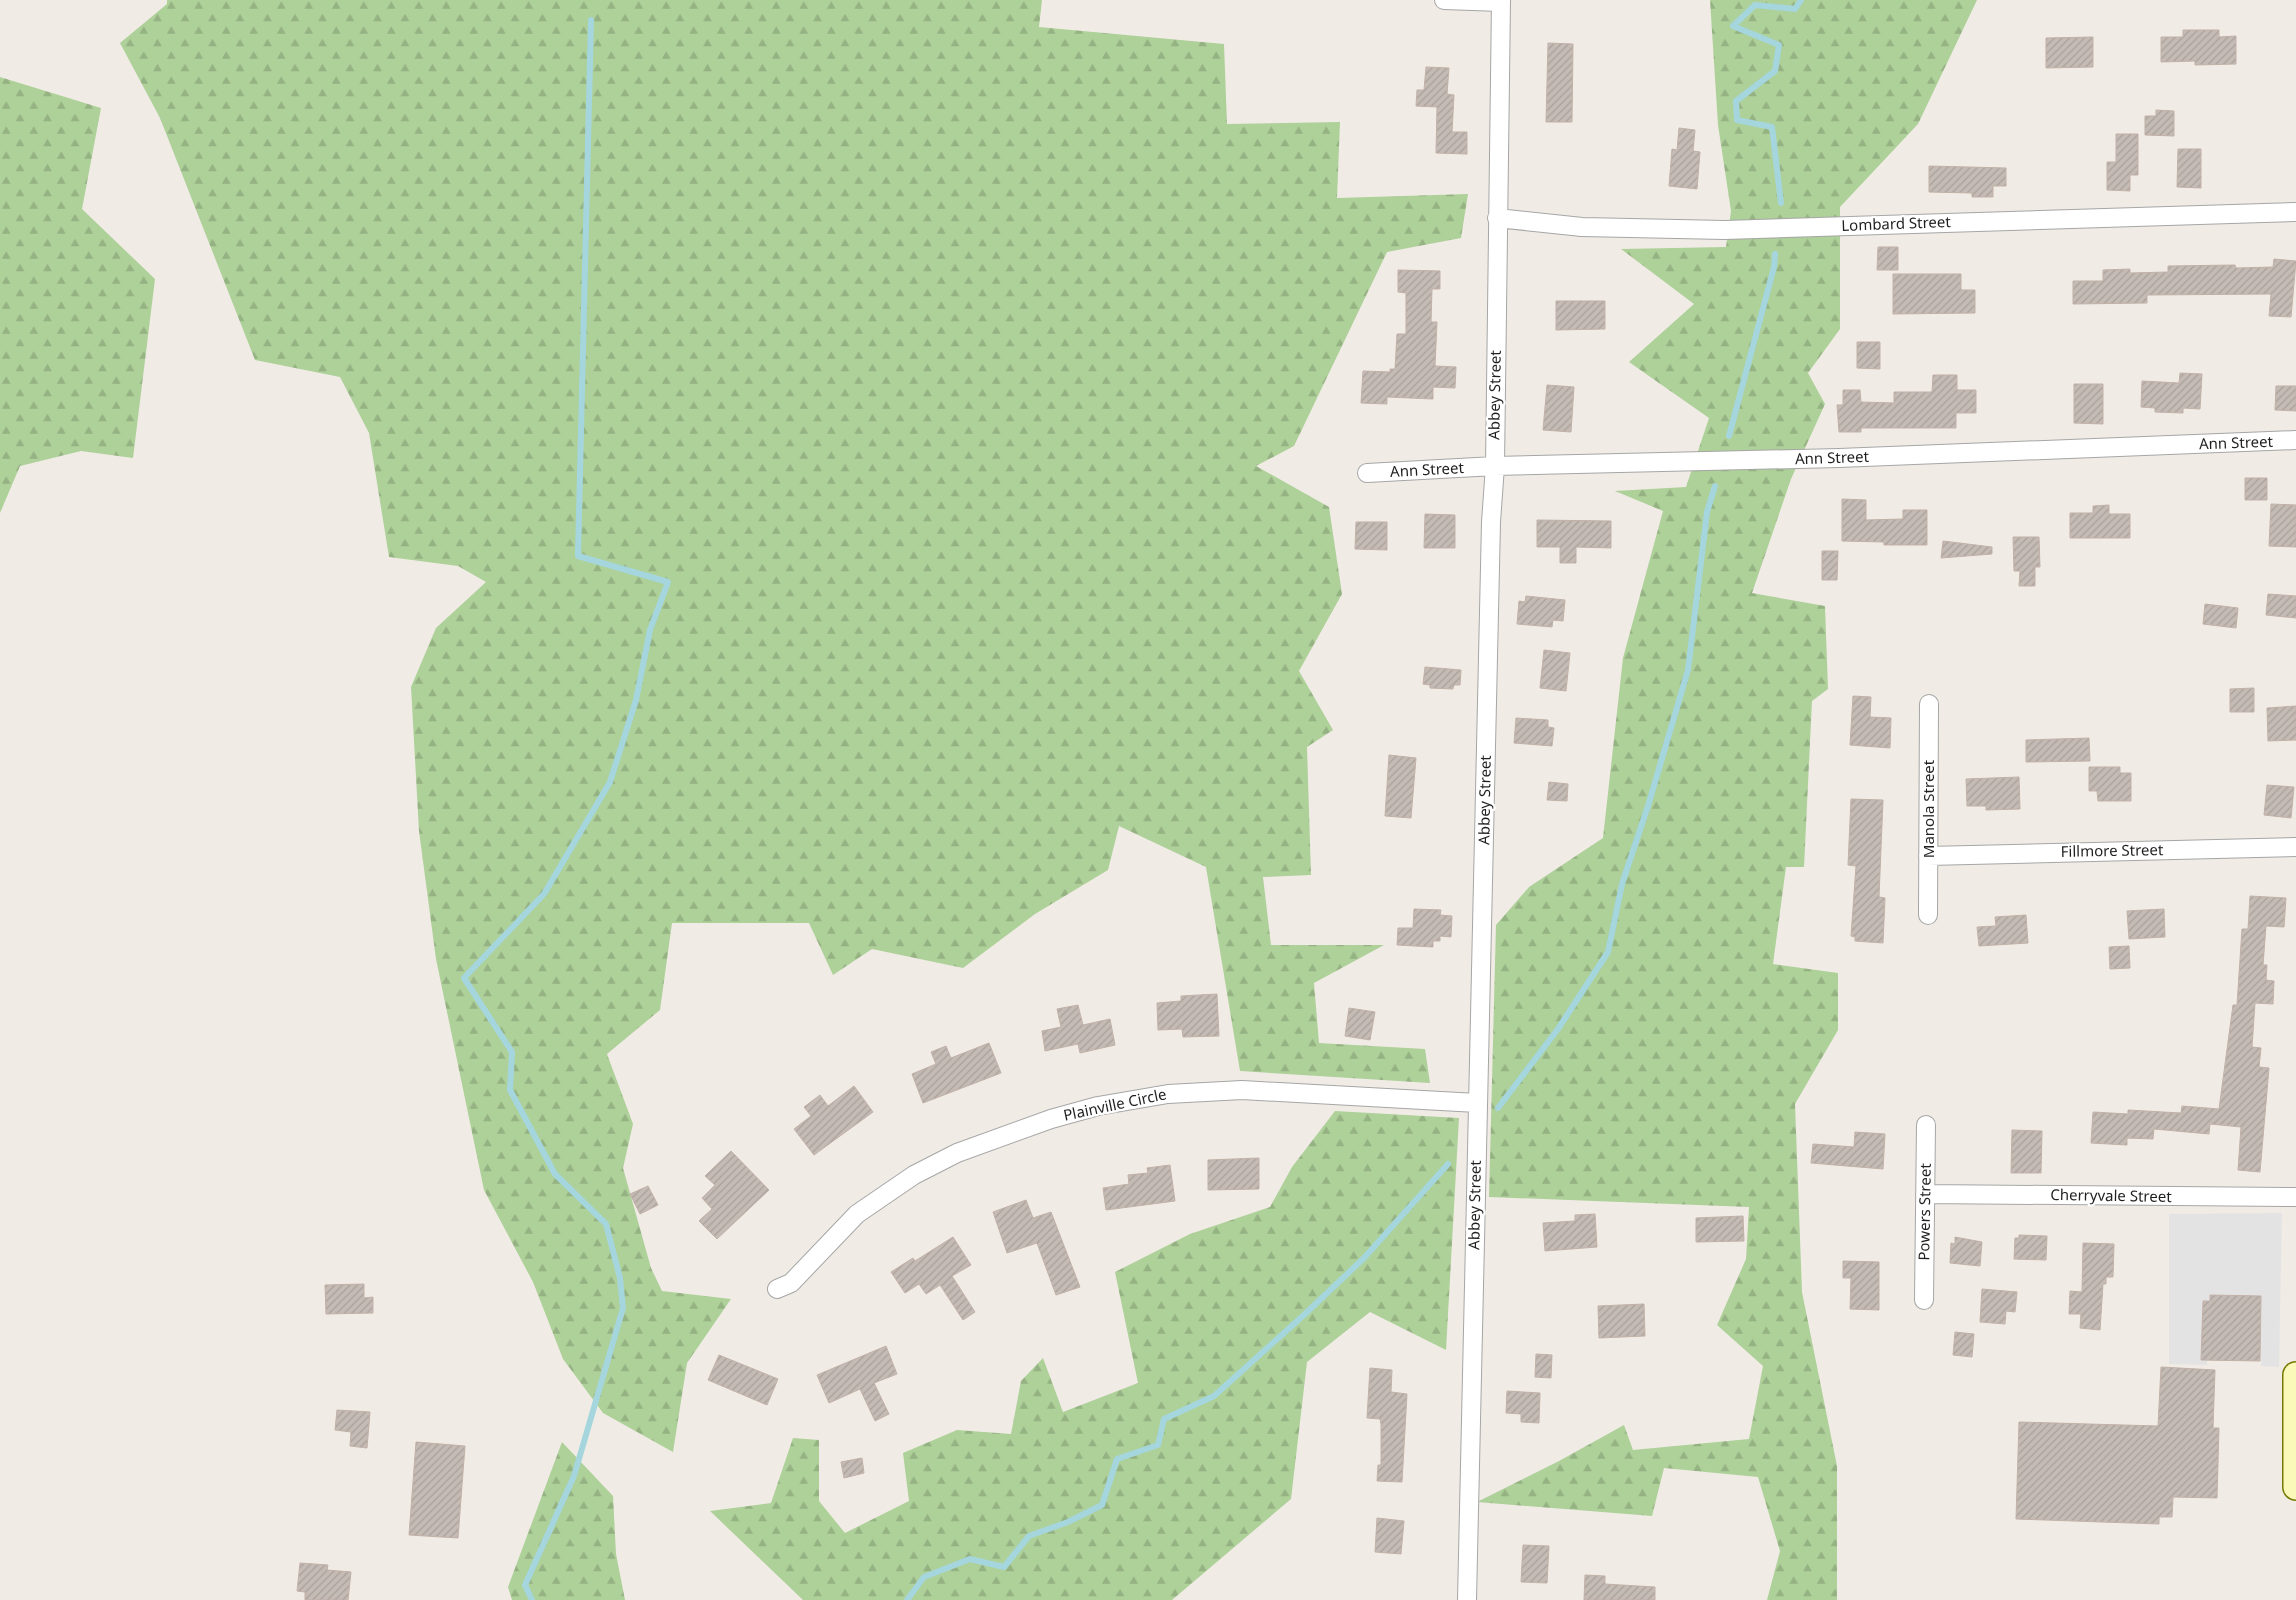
<svg xmlns="http://www.w3.org/2000/svg" width="2296" height="1600" viewBox="0 0 2296 1600" font-family="'Noto Sans',sans-serif">
<style>
.forest{fill:url(#forest-firs)}
.parking{fill:#e3e3e3}
.lines{fill:none;stroke-linecap:round;stroke-linejoin:round}
.stream{stroke:#a5d6de;stroke-width:6}
.building{fill:url(#building-hatch);stroke:#c2b1a7}
.minor-casing{stroke:#a6a6a6;stroke-width:20}
.secondary-casing{stroke:#767a03;stroke-width:28}
.minor{stroke:#fff;stroke-width:18}
.secondary{stroke:#fbf9b9;stroke-width:25}
.labels{text-anchor:middle;stroke-width:4.5;stroke-linejoin:round;paint-order:stroke}
.street-label{font-size:15px;fill:#1f1f1f;stroke:#fff}
</style>
<defs>
<pattern id="forest-firs" width="22" height="20" patternUnits="userSpaceOnUse" patternTransform="scale(1.25)"><rect width="22" height="20" fill="#aed099"/><path d="M5 1l3.5 6h-7zM16 11l3.5 6h-7z" fill="#95b283"/></pattern>
<pattern id="building-hatch" width="6" height="6" patternUnits="userSpaceOnUse" patternTransform="scale(1.25)"><rect width="6" height="6" fill="#c5bbb5"/><path d="M-1 1l2-2M0 6l6-6M5 7l2-2" fill="none" stroke="#a9a09b"/></pattern>
</defs>
<rect width="100%" height="100%" fill="#f0ece5"/>
<path class="forest" d="M 167,0 L 1042,0 L 1039,27 L 1224,44 L 1227,124 L 1340,122 L 1337,198 L 1468,194 L 1461,238 L 1387,252 L 1294,446 L 1256,466 L 1329,507 L 1342,594 L 1299,671 L 1333,730 L 1307,747 L 1311,875 L 1263,877 L 1271,945 L 1384,945 L 1314,983 L 1319,1043 L 1425,1049 L 1430,1083 L 1240,1071 L 1206,867 L 1119,826 L 1108,870 L 1035,914 L 963,968 L 872,949 L 833,975 L 809,923 L 672,923 L 660,1010 L 607,1054 L 633,1124 L 623,1168 L 651,1268 L 662,1291 L 731,1299 L 687,1363 L 673,1452 L 603,1413 L 563,1359 L 533,1282 L 484,1190 L 436,959 L 419,831 L 411,687 L 436,628 L 486,582 L 458,566 L 389,557 L 369,433 L 340,377 L 255,360 L 160,118 L 120,43 L 167,4 Z
M 1710,0 L 1977,0 L 1918,124 L 1840,207 L 1840,329 L 1808,373 L 1825,404 L 1791,479 L 1752,593 L 1825,606 L 1828,689 L 1812,701 L 1804,867 L 1786,867 L 1773,964 L 1838,973 L 1838,1030 L 1795,1104 L 1802,1292 L 1837,1466 L 1837,1600 L 1767,1600 L 1780,1551 L 1758,1477 L 1664,1468 L 1652,1516 L 1477,1502 L 1559,1461 L 1624,1425 L 1633,1450 L 1749,1439 L 1763,1366 L 1717,1325 L 1746,1259 L 1749,1207 L 1489,1197 L 1496,925 L 1529,887 L 1603,838 L 1623,658 L 1663,511 L 1615,491 L 1686,487 L 1709,418 L 1629,362 L 1694,304 L 1621,249 L 1726,247 L 1731,211 L 1718,125 Z
M 0,77 L 101,108 L 82,209 L 155,279 L 133,458 L 81,451 L 20,466 L 0,513 Z
M 1335,1111 L 1459,1118 L 1446,1350 L 1370,1312 L 1307,1362 L 1291,1499 L 1172,1600 L 803,1600 L 710,1511 L 771,1503 L 793,1438 L 819,1440 L 819,1501 L 845,1533 L 909,1501 L 903,1453 L 957,1430 L 1011,1434 L 1021,1381 L 1043,1358 L 1063,1412 L 1138,1383 L 1115,1272 L 1190,1234 L 1270,1207 L 1292,1167 Z
M 562,1442 L 613,1496 L 616,1554 L 625,1600 L 512,1600 L 508,1587 Z"/>
<path class="parking" d="M 2282,1213 L 2279,1367 L 2261,1366 L 2261,1296 L 2210,1295 L 2210,1301 L 2203,1301 L 2202,1344 L 2209,1344 L 2207,1365 L 2169,1364 L 2169,1214 Z"/>
<g class="lines">
<path class="stream" d="M 1781,203 L 1772,127 L 1737,120 L 1736,101 L 1775,71 L 1779,45 L 1733,26 L 1755,5 L 1795,9 L 1801,0
M 1729,436 L 1774,267 L 1775,254
M 1498,1108 L 1558,1029 L 1608,952 L 1622,884 L 1648,806 L 1688,670 L 1707,512 L 1715,486
M 532,1600 L 525,1585 L 574,1476 L 623,1308 L 620,1278 L 606,1224 L 555,1174 L 510,1090 L 512,1052 L 464,978 L 544,894 L 610,782 L 636,700 L 650,630 L 668,582 L 578,556 L 591,20
M 907,1600 L 924,1577 L 970,1559 L 1004,1567 L 1029,1536 L 1068,1522 L 1102,1505 L 1117,1459 L 1158,1445 L 1164,1419 L 1214,1396 L 1305,1314 L 1364,1258 L 1448,1164"/>
</g>
<path class="building" d="M 2183,30 L 2219,30 L 2219,37 L 2236,36 L 2236,64 L 2195,65 L 2195,61 L 2161,62 L 2161,37 L 2183,37 Z
M 2093,37 L 2093,67 L 2046,68 L 2046,38 Z
M 1548,43 L 1573,44 L 1572,122 L 1546,122 Z
M 1426,67 L 1449,68 L 1447,94 L 1454,95 L 1452,132 L 1467,132 L 1467,154 L 1436,153 L 1437,107 L 1416,106 L 1417,90 L 1424,90 Z
M 2156,110 L 2174,111 L 2174,136 L 2145,135 L 2145,116 L 2156,116 Z
M 1679,128 L 1695,130 L 1693,151 L 1700,152 L 1697,189 L 1669,186 L 1672,149 L 1677,150 Z
M 2116,134 L 2138,134 L 2138,175 L 2130,175 L 2130,191 L 2107,190 L 2107,162 L 2116,162 Z
M 2178,149 L 2201,149 L 2201,188 L 2177,187 Z
M 1929,166 L 2006,168 L 2006,186 L 1993,186 L 1993,197 L 1972,197 L 1972,193 L 1929,192 Z
M 1878,247 L 1898,247 L 1898,270 L 1877,270 Z
M 2274,259 L 2296,261 L 2291,317 L 2269,316 L 2271,294 L 2147,295 L 2147,303 L 2073,304 L 2073,281 L 2103,281 L 2103,270 L 2130,269 L 2130,273 L 2168,272 L 2168,266 L 2235,265 L 2236,268 L 2273,267 Z
M 1398,270 L 1440,271 L 1440,289 L 1432,289 L 1431,322 L 1437,322 L 1435,366 L 1456,367 L 1455,388 L 1433,387 L 1433,399 L 1387,397 L 1387,404 L 1361,403 L 1363,371 L 1390,372 L 1390,369 L 1395,369 L 1397,334 L 1406,334 L 1406,293 L 1398,292 Z
M 1893,274 L 1961,274 L 1961,290 L 1975,290 L 1975,313 L 1893,314 Z
M 1556,301 L 1605,301 L 1605,329 L 1556,330 Z
M 1857,342 L 1880,342 L 1880,369 L 1857,368 Z
M 2180,373 L 2202,374 L 2200,409 L 2183,408 L 2183,413 L 2155,412 L 2155,408 L 2141,407 L 2142,381 L 2179,383 Z
M 1933,375 L 1957,375 L 1957,390 L 1976,390 L 1976,413 L 1956,413 L 1956,428 L 1861,428 L 1861,432 L 1839,432 L 1837,405 L 1843,405 L 1843,390 L 1860,390 L 1861,402 L 1894,403 L 1894,392 L 1932,392 Z
M 2074,384 L 2103,384 L 2103,424 L 2074,423 Z
M 1547,385 L 1574,387 L 1571,432 L 1543,430 Z
M 2276,386 L 2296,386 L 2296,411 L 2275,410 Z
M 2245,478 L 2267,478 L 2267,500 L 2245,500 Z
M 1842,499 L 1866,500 L 1866,520 L 1903,519 L 1903,510 L 1927,510 L 1927,545 L 1884,545 L 1884,542 L 1842,541 Z
M 2271,504 L 2296,505 L 2296,547 L 2269,546 Z
M 2109,505 L 2109,514 L 2130,514 L 2130,538 L 2070,538 L 2070,513 L 2093,513 L 2093,506 Z
M 1425,514 L 1455,515 L 1455,548 L 1424,548 Z
M 1537,520 L 1611,521 L 1611,548 L 1576,547 L 1576,563 L 1560,563 L 1560,547 L 1537,547 Z
M 1356,522 L 1387,522 L 1387,550 L 1355,549 Z
M 2013,537 L 2039,537 L 2040,567 L 2035,567 L 2035,586 L 2019,586 L 2020,571 L 2014,571 Z
M 1943,541 L 1992,547 L 1992,554 L 1941,558 Z
M 1822,551 L 1838,551 L 1837,580 L 1822,580 Z
M 2268,594 L 2296,596 L 2296,618 L 2266,615 Z
M 1526,596 L 1565,600 L 1563,621 L 1553,620 L 1552,627 L 1517,624 L 1519,601 L 1525,602 Z
M 2205,604 L 2238,608 L 2236,628 L 2203,624 Z
M 1544,650 L 1570,653 L 1566,691 L 1540,688 Z
M 1425,667 L 1461,670 L 1460,685 L 1454,685 L 1453,689 L 1430,688 L 1430,685 L 1423,684 Z
M 2254,688 L 2254,712 L 2230,712 L 2230,689 Z
M 1853,696 L 1871,697 L 1870,717 L 1891,718 L 1890,748 L 1850,745 Z
M 2296,706 L 2296,740 L 2268,741 L 2267,708 Z
M 1516,718 L 1548,720 L 1548,727 L 1554,728 L 1552,746 L 1514,743 Z
M 2089,738 L 2090,761 L 2026,762 L 2026,740 Z
M 1389,755 L 1416,758 L 1411,818 L 1385,816 Z
M 2089,767 L 2120,767 L 2120,773 L 2131,773 L 2131,801 L 2098,801 L 2097,791 L 2089,791 Z
M 2019,777 L 2020,809 L 1986,810 L 1986,806 L 1967,806 L 1966,779 Z
M 1549,782 L 1568,784 L 1567,801 L 1547,800 Z
M 2267,785 L 2294,787 L 2291,818 L 2264,815 Z
M 1851,799 L 1883,800 L 1879,897 L 1885,898 L 1883,943 L 1855,941 L 1855,937 L 1851,936 L 1856,866 L 1848,865 Z
M 2250,896 L 2286,898 L 2284,927 L 2266,926 L 2263,965 L 2267,965 L 2266,980 L 2274,981 L 2273,1004 L 2255,1003 L 2252,1047 L 2261,1048 L 2259,1067 L 2269,1068 L 2260,1172 L 2238,1170 L 2241,1127 L 2210,1124 L 2209,1134 L 2154,1129 L 2153,1139 L 2127,1138 L 2127,1145 L 2091,1143 L 2093,1112 L 2128,1114 L 2128,1110 L 2181,1113 L 2182,1106 L 2219,1109 L 2233,1005 L 2237,1005 L 2242,929 L 2248,929 Z
M 1414,909 L 1441,910 L 1440,915 L 1452,916 L 1451,937 L 1440,936 L 1440,941 L 1433,941 L 1433,947 L 1397,945 L 1398,928 L 1413,928 Z
M 2164,909 L 2165,937 L 2129,939 L 2127,911 Z
M 2026,915 L 2028,943 L 1979,946 L 1977,927 L 1996,926 L 1995,917 Z
M 2129,946 L 2130,968 L 2110,969 L 2109,947 Z
M 1217,994 L 1219,1036 L 1183,1037 L 1182,1029 L 1158,1030 L 1157,1003 L 1181,1001 L 1181,996 Z
M 1078,1005 L 1083,1025 L 1110,1019 L 1115,1045 L 1080,1053 L 1078,1044 L 1045,1051 L 1042,1031 L 1061,1027 L 1057,1009 Z
M 1349,1008 L 1375,1012 L 1370,1040 L 1345,1036 Z
M 989,1043 L 1001,1073 L 923,1103 L 912,1074 L 936,1064 L 931,1052 L 946,1046 L 951,1058 Z
M 854,1086 L 873,1112 L 814,1155 L 794,1129 L 811,1116 L 804,1107 L 820,1095 L 828,1106 Z
M 2012,1130 L 2042,1131 L 2041,1173 L 2011,1173 Z
M 1855,1132 L 1885,1134 L 1883,1169 L 1811,1163 L 1813,1144 L 1854,1147 Z
M 731,1151 L 769,1190 L 717,1239 L 699,1221 L 712,1209 L 702,1198 L 715,1185 L 705,1176 Z
M 1259,1158 L 1259,1189 L 1208,1190 L 1208,1160 Z
M 1170,1165 L 1175,1201 L 1106,1210 L 1103,1188 L 1129,1184 L 1128,1175 L 1148,1173 L 1147,1168 Z
M 648,1186 L 658,1205 L 640,1214 L 630,1194 Z
M 1026,1200 L 1033,1218 L 1051,1212 L 1080,1287 L 1056,1295 L 1037,1243 L 1007,1253 L 993,1212 Z
M 1595,1214 L 1597,1247 L 1545,1251 L 1543,1223 L 1575,1221 L 1575,1215 Z
M 1743,1216 L 1744,1241 L 1696,1242 L 1696,1218 Z
M 2019,1235 L 2047,1236 L 2046,1260 L 2014,1259 L 2015,1238 L 2019,1238 Z
M 953,1237 L 971,1265 L 952,1276 L 975,1312 L 963,1320 L 940,1285 L 926,1294 L 919,1284 L 905,1293 L 891,1272 L 913,1258 L 915,1261 Z
M 1955,1237 L 1982,1242 L 1980,1266 L 1950,1263 L 1951,1243 L 1955,1244 Z
M 2083,1243 L 2114,1244 L 2113,1277 L 2106,1277 L 2106,1284 L 2103,1284 L 2100,1330 L 2080,1328 L 2081,1314 L 2069,1314 L 2070,1291 L 2082,1292 Z
M 1843,1261 L 1879,1262 L 1879,1310 L 1850,1309 L 1851,1278 L 1843,1278 Z
M 364,1284 L 364,1298 L 373,1297 L 373,1313 L 326,1314 L 325,1285 Z
M 1982,1289 L 2017,1292 L 2015,1312 L 2006,1311 L 2005,1324 L 1980,1322 Z
M 2210,1295 L 2261,1296 L 2260,1361 L 2201,1360 L 2203,1301 L 2210,1301 Z
M 1644,1304 L 1645,1336 L 1599,1338 L 1598,1306 Z
M 1955,1332 L 1974,1334 L 1972,1357 L 1953,1355 Z
M 886,1346 L 897,1374 L 874,1383 L 889,1414 L 875,1421 L 860,1389 L 829,1403 L 817,1375 Z
M 1536,1354 L 1552,1355 L 1551,1378 L 1535,1377 Z
M 719,1355 L 778,1379 L 767,1405 L 708,1380 Z
M 2161,1367 L 2215,1370 L 2213,1428 L 2219,1428 L 2217,1498 L 2173,1497 L 2172,1517 L 2159,1517 L 2159,1524 L 2016,1519 L 2019,1422 L 2158,1426 Z
M 1370,1368 L 1392,1370 L 1391,1392 L 1407,1394 L 1402,1482 L 1377,1481 L 1378,1465 L 1381,1465 L 1381,1424 L 1380,1419 L 1367,1418 Z
M 1507,1391 L 1540,1393 L 1539,1423 L 1521,1422 L 1521,1414 L 1506,1413 Z
M 337,1410 L 370,1412 L 367,1448 L 350,1446 L 351,1432 L 335,1430 Z
M 416,1442 L 465,1446 L 458,1538 L 409,1535 Z
M 862,1458 L 864,1473 L 844,1478 L 841,1462 Z
M 1377,1518 L 1404,1521 L 1401,1554 L 1375,1552 Z
M 1523,1545 L 1549,1546 L 1547,1583 L 1521,1582 Z
M 300,1563 L 328,1565 L 327,1570 L 351,1572 L 348,1600 L 305,1600 L 305,1592 L 297,1591 Z
M 1585,1575 L 1605,1576 L 1605,1584 L 1655,1587 L 1655,1600 L 1584,1600 Z"/>
<g class="lines">
<defs>
<path id="minor" d="M 1444,0 L 1501,2
M 1497,218 L 1582,227 L 1725,230 L 2296,212
M 1367,473 L 1495,466 L 1839,458 L 2296,440
M 1928,856 L 2296,847
M 1928,915 L 1929,704
M 1925,1194 L 2296,1197
M 777,1289 L 791,1283 L 857,1214 L 914,1175 L 957,1153 L 1051,1119 L 1098,1106 L 1168,1094 L 1242,1090 L 1477,1103
M 1924,1300 L 1926,1125
M 1467,1600 L 1491,522 L 1495,466 L 1501,0"/>
<path id="secondary" d="M 2296,1375 L 2296,1487"/>
</defs>
<use href="#minor" class="minor-casing"/>
<use href="#secondary" class="secondary-casing"/>
<use href="#minor" class="minor"/>
<use href="#secondary" class="secondary"/>
</g>
<g class="labels">
<g class="street-label">
<text transform="translate(1896 224) rotate(-2)" y="5">Lombard Street</text>
<text transform="translate(1495 395) rotate(-89)" y="5">Abbey Street</text>
<text transform="translate(2236 443) rotate(-2)" y="5">Ann Street</text>
<text transform="translate(1832 458) rotate(-2)" y="5">Ann Street</text>
<text transform="translate(1427 470) rotate(-3)" y="5">Ann Street</text>
<text transform="translate(1485 800) rotate(-89)" y="5">Abbey Street</text>
<text transform="translate(1929 809) rotate(-90)" y="5">Manola Street</text>
<text transform="translate(2112 851) rotate(-1)" y="5">Fillmore Street</text>
<text transform="translate(1115 1105) rotate(-12)" y="5">Plainville Circle</text>
<text transform="translate(2111 1196) rotate(1)" y="5">Cherryvale Street</text>
<text transform="translate(1475 1205) rotate(-89)" y="5">Abbey Street</text>
<text transform="translate(1925 1212) rotate(-89)" y="5">Powers Street</text>
</g>
</g>
</svg>
